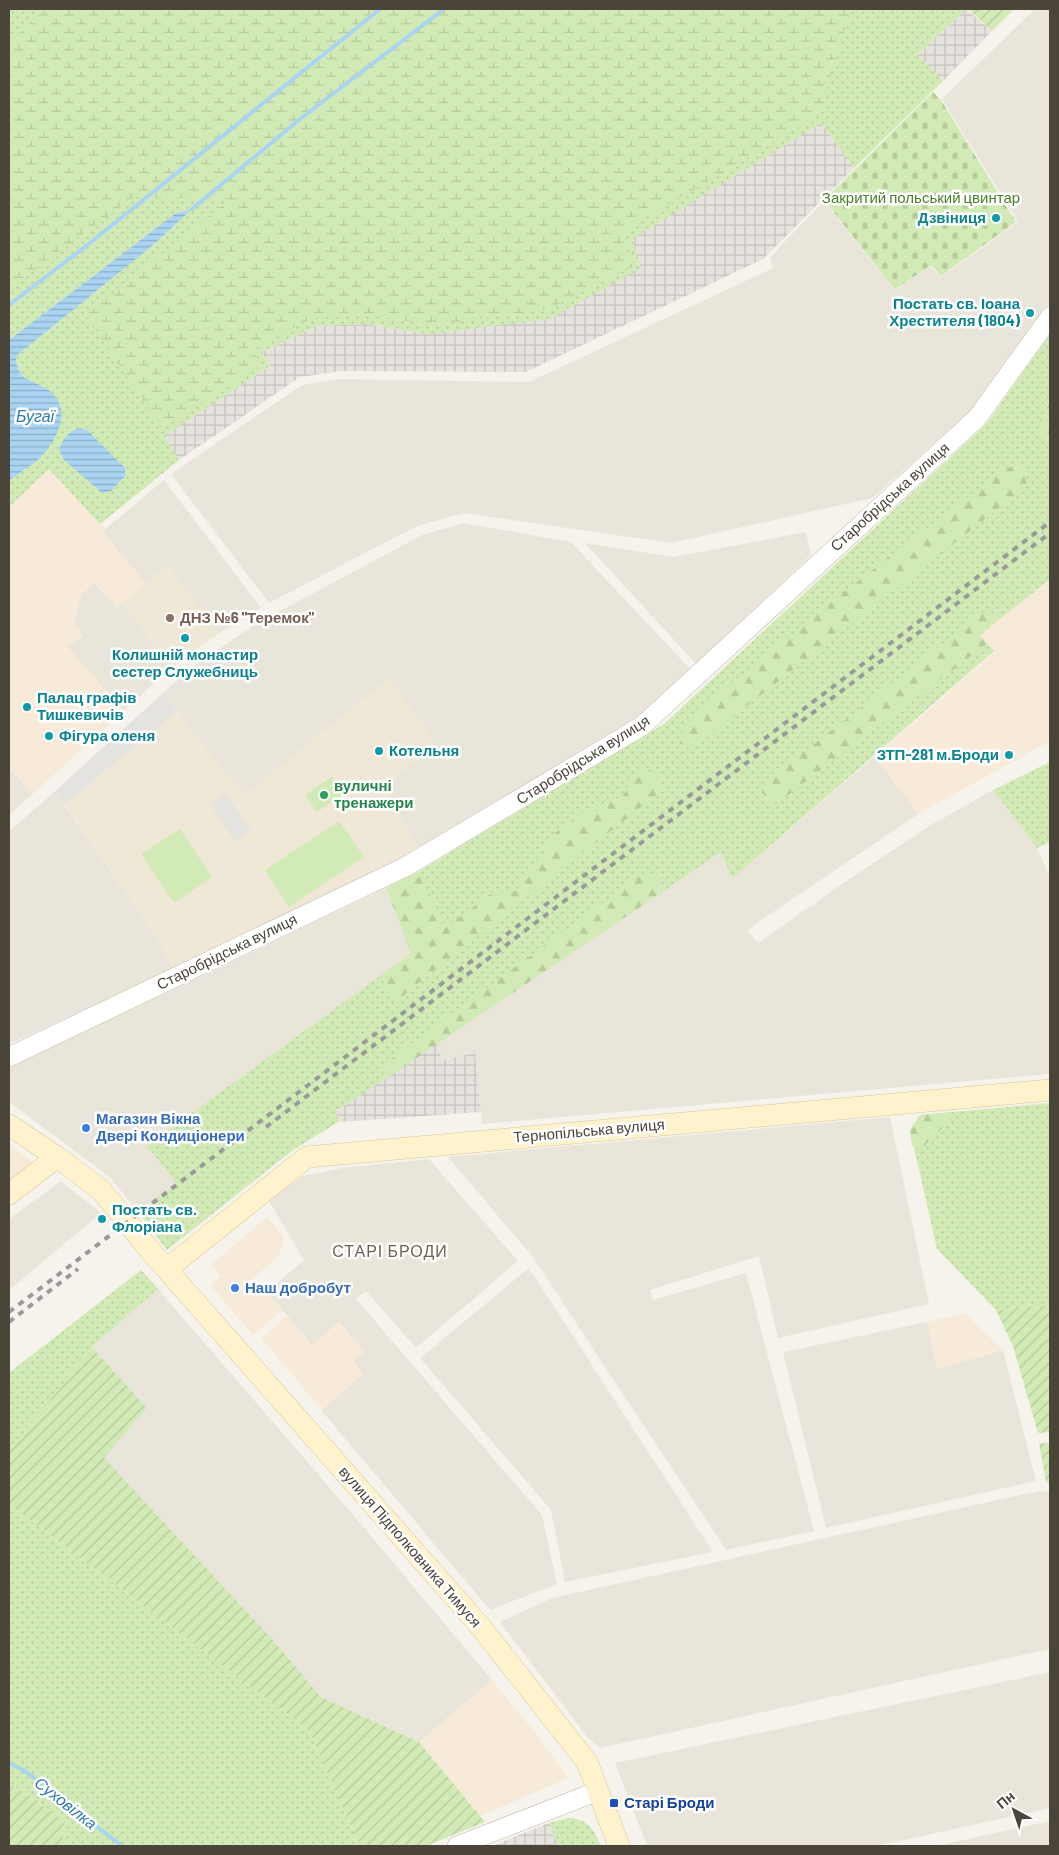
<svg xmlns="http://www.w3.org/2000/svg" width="1059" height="1855" viewBox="0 0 1059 1855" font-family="Barlow,sans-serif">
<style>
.residential{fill:#eae5da}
.commercial{fill:#f7ead8}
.industrial{fill:url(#industrial-grid)}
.education{fill:#efe8d6}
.grass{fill:url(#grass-dots)}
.forest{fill:url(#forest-firs)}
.wetland{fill:url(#wetland-marsh)}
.cemetery{fill:url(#cemetery-stones)}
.garden{fill:url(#garden-furrows)}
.pitch{fill:#d2eab5}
.parking{fill:#e5e3e0}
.water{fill:url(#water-rules)}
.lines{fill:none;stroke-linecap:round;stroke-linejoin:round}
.stream{stroke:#a9d4f2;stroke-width:4}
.tertiary-casing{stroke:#c2bbae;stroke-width:20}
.secondary-casing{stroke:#d6c79b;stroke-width:22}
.tertiary{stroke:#fff;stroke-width:19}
.secondary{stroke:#fff3cd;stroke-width:21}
.rail{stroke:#9a9a9a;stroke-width:4;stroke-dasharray:6 6;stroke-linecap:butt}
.culture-dot{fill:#0f9aa8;stroke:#fff;stroke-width:2}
.education-dot{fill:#8d6e63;stroke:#fff;stroke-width:2}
.leisure-dot{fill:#2e9e5b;stroke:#fff;stroke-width:2}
.shop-dot{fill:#3f7fe0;stroke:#fff;stroke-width:2}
.transit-dot{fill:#1a4fb4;stroke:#fff;stroke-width:2}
.labels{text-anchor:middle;stroke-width:5;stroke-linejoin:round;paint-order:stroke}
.park-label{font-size:15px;fill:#4a7f2a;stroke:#fff}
.culture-label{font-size:15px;font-weight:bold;fill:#0d838f;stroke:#fff;text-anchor:start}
.street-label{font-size:15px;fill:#4b4439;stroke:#fff}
.education-label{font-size:15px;font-weight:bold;fill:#785e54;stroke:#fff;text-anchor:start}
.leisure-label{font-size:15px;font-weight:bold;fill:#27864d;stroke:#fff;text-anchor:start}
.shop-label{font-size:15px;font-weight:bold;fill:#366cbe;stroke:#fff;text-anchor:start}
.transit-label{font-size:15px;font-weight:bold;fill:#164399;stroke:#fff;text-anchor:start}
.water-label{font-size:16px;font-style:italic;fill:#2e7ab2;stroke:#fff}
.neighbourhood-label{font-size:16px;letter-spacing:1px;fill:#6e6250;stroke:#fff}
</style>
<defs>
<pattern id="industrial-grid" width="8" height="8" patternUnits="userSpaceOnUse" patternTransform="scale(1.25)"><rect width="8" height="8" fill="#e6e2dd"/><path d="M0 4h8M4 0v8" fill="none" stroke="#c7c3be"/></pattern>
<pattern id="grass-dots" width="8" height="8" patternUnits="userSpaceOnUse" patternTransform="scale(1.25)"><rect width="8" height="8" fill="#d2eab5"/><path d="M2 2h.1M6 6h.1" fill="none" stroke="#b6ca9c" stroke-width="1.8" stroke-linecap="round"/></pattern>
<pattern id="forest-firs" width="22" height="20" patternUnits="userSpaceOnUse" patternTransform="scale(1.25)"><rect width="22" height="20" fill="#d2eab5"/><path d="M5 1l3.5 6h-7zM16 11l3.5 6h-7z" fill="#b6ca9c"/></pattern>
<pattern id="wetland-marsh" width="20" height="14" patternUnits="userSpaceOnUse" patternTransform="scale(1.25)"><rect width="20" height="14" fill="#d2eab5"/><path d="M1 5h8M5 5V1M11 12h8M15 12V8" fill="none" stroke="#b6ca9c"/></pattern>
<pattern id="cemetery-stones" width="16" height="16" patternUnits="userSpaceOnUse" patternTransform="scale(1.25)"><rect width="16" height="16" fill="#d2eab5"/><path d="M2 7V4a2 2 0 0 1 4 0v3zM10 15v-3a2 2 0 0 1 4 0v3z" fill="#b6ca9c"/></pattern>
<pattern id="garden-furrows" width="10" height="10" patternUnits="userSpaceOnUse" patternTransform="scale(1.25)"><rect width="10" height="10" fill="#d2eab5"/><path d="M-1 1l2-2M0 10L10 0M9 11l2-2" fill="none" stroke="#b6ca9c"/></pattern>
<pattern id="water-rules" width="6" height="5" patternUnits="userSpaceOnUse" patternTransform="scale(1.25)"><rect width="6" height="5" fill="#a9d4f2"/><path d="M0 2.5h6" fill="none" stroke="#8caec5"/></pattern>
</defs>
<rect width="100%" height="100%" fill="#f6f3ec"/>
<path class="residential" d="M 1035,9 L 1050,9 L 1050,304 L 971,411 L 872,498 L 671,543 L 464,513 L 417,526 L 269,603 L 171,474 L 302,385 L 340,379 L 529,382 L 773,268 L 770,257 L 824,201 L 895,291 L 930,266 L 941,277 L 1018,222 L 942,99 Z
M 164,480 L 261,608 L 218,634 L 168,565 L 146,583 L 102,532 Z
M 464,523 L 571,542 L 691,670 L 641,715 L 419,850 L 381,787 L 429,752 L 244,796 L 162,694 L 188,670 L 256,624 L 422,535 Z
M 806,532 L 811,555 L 696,664 L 585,543 L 673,557 Z
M 94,583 L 117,607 L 123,602 L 170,668 L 124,711 L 67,647 L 83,636 L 73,623 L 82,594 Z
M 875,756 L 918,814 L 747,930 L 758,943 L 845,882 L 931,825 L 993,790 L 1037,848 L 1050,877 L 1050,1074 L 482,1124 L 475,1053 L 442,1060 L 437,1044 L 721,852 L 732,879 Z
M 9,768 L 33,794 L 9,815 Z
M 55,791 L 158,939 L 173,969 L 9,1044 L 9,832 Z
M 386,888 L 411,953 L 148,1146 L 176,1183 L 139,1213 L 110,1177 L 9,1102 L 9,1068 Z
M 890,1117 L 929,1304 L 778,1338 L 759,1256 L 650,1290 L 653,1300 L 746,1273 L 814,1531 L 726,1550 L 532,1256 L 448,1157 Z
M 429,1159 L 518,1261 L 416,1348 L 366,1291 L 356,1299 L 542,1515 L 557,1584 L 490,1610 L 321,1410 L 363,1374 L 353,1362 L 365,1352 L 339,1322 L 312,1345 L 267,1292 L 304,1260 L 269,1201 L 302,1176 L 342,1168 Z
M 61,1181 L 101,1213 L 9,1290 L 9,1219 Z
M 529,1268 L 713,1552 L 565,1582 L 551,1510 L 420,1358 Z
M 158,1289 L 349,1510 L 492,1680 L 419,1742 L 321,1697 L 273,1640 L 103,1458 L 147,1408 L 92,1347 Z
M 927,1322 L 937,1369 L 1003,1350 L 1036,1481 L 826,1528 L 783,1352 Z
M 1039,1491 L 1050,1492 L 1050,1649 L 600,1748 L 588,1738 L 500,1622 L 552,1598 Z
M 1050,1672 L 1050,1808 L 877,1846 L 647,1846 L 615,1763 Z
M 1050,1821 L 1050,1846 L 936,1846 Z"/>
<path class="commercial" d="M 49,469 L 105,529 L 102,532 L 146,583 L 117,607 L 95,583 L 82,594 L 73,622 L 83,635 L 68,647 L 124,711 L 33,794 L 9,768 L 9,507 Z
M 1050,579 L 1050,741 L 918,814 L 875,756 L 995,652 L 980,635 Z
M 9,1145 L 34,1163 L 9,1189 Z
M 267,1217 L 284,1237 L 279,1256 L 249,1282 L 267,1292 L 282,1310 L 253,1335 L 210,1285 L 221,1276 L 211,1265 Z
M 965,1313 L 1003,1350 L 937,1369 L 927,1322 Z
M 287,1316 L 312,1345 L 339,1322 L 365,1352 L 353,1362 L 363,1374 L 322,1410 L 261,1338 Z
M 492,1680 L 538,1736 L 568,1778 L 480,1816 L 419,1742 Z"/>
<path class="industrial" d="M 966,9 L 992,31 L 943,81 L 917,55 Z
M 821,123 L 854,168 L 763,259 L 526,372 L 342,371 L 300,377 L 179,460 L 163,436 L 270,366 L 262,352 L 317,326 L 366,324 L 429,334 L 631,239 Z
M 437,1044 L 442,1060 L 475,1053 L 481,1112 L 341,1122 L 334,1112 Z
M 549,1823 L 558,1846 L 492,1846 Z"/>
<path class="education" d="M 168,565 L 218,634 L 170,668 L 123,602 Z
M 388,679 L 434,738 L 429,752 L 381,788 L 419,850 L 173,969 L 158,939 L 65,804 L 176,712 L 244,795 Z"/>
<path class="grass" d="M 9,9 L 966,9 L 917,55 L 943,81 L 854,168 L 821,123 L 632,239 L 641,268 L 550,319 L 429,334 L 366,324 L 317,326 L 262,352 L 270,366 L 164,436 L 179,460 L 100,524 L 49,469 L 9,507 L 9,481 L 40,458 L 48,389 C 29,381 17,379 16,356 L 152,246 L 191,209 L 176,213 L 9,340 Z
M 1050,334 L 1050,579 L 980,635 L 994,651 L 732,879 L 721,852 L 658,895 L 660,883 L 381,1069 L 387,1078 L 334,1112 L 340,1121 L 293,1150 L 167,1250 L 139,1213 L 176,1183 L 147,1146 L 444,929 L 419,871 L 664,724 L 987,423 Z
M 1050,762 L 1050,842 L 1037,848 L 993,790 Z
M 1050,1103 L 1050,1305 L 996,1310 L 937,1249 L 910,1130 L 920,1115 Z
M 141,1270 L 158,1289 L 92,1347 L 9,1452 L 9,1373 Z
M 9,1504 L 309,1731 L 360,1846 L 63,1846 L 64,1822 L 31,1796 L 9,1784 Z
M 568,1818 C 588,1819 594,1829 601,1846 L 558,1846 L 549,1823 Z"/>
<path class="forest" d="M 1050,404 L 1050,448 C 1035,436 1037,416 1050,404 Z
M 1015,465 L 1025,472 L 1027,486 L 696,746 L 690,748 L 680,743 L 683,731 L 693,718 L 722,691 L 845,591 L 1001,472 Z
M 988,611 L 1001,617 L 979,635 L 987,644 L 776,804 L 768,803 L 762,790 L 764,783 L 982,613 Z
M 647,769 C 657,774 664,776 665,788 L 404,995 L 396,999 L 390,997 C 376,979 400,963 411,953 L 386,888 L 419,871 L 445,928 L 497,889 L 508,894 L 519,890 L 524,876 L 545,854 L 550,837 L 584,811 L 622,797 C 631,785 631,773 647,769 Z
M 649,872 L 658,874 L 660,883 L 658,895 L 387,1078 L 380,1067 L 641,874 Z
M 952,1112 L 952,1120 L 931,1138 L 924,1147 L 917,1149 L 912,1145 L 910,1130 L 920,1115 Z"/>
<path class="wetland" d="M 46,9 L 851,9 L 819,115 L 624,231 L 634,266 L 549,309 L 434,325 L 368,315 L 312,318 L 252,350 L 262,365 L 162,429 L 86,315 L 230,199 L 134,197 L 9,288 L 9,42 Z"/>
<path class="cemetery" d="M 933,92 L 941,100 L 1016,222 L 941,276 L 931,265 L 895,290 L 824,200 Z"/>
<path class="garden" d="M 968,9 L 1014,9 L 992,31 Z
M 1050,1305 L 1050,1432 L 1038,1433 L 1013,1346 L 996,1310 Z
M 92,1347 L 147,1408 L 104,1458 L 273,1640 L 321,1697 L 419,1742 L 485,1822 L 426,1846 L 360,1846 L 309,1731 L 9,1504 L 9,1452 Z
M 1039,1443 L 1050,1443 L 1050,1483 L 1046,1482 Z
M 9,1784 L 31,1796 L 64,1822 L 63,1846 L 9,1846 Z"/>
<path class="pitch" d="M 331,777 L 342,795 L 317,812 L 305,795 Z
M 339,821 L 364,857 L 289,907 L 265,870 Z
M 180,829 L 212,877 L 174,903 L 141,854 Z"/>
<path class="parking" d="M 162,694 L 176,712 L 65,804 L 55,791 Z
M 226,794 L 251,831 L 235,842 L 210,804 Z"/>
<path class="water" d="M 192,209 L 152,246 L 16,356 C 17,382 30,378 47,389 C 74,408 58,439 40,458 C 31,466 19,473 9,481 L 9,340 L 176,213 Z
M 80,428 L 87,430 L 125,468 L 125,476 L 111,491 L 102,493 L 64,460 L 59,450 C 62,440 69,430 80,428 Z"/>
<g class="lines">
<path class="stream" d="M 192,209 L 300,119 L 444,9
M 9,305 L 90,243 L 380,9
M 9,1763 L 25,1771 L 122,1846"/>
<defs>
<path id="tertiary" d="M 9,1057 L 405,867 L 642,726 L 977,418 L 1050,317
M 457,1846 L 598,1791"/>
<path id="secondary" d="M 9,1125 L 57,1157 L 101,1190 L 154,1255 L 479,1625 L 587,1762 L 619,1846
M 9,1194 L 57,1157
M 167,1269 L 307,1157 L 1050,1090"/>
</defs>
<use href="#tertiary" class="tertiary-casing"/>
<use href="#secondary" class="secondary-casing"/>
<use href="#tertiary" class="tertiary"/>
<use href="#secondary" class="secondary"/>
<path class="rail" d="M 266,1127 L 1050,533
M 9,1312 L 1050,522
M 9,1322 L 78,1269"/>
</g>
<g class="culture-dot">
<circle cx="996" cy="218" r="5"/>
<circle cx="1030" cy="313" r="5"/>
<circle cx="185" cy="638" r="5"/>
<circle cx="27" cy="707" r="5"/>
<circle cx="49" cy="736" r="5"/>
<circle cx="379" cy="751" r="5"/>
<circle cx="1009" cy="755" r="5"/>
<circle cx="102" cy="1219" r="5"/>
</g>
<circle class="education-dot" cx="170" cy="618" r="5"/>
<circle class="leisure-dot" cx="324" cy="795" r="5"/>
<g class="shop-dot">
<circle cx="86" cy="1128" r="5"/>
<circle cx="235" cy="1288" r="5"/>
</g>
<rect class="transit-dot" x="609" y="1798" width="10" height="10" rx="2.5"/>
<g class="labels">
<g class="park-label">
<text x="921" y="203">Закритий польський цвинтар</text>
</g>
<g class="culture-label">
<text x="986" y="223" text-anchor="end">Дзвіниця</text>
<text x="1020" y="309" text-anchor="end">Постать св. Іоана<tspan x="1020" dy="17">Хрестителя (1804)</tspan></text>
<text x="185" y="660" text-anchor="middle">Колишній монастир<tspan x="185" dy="17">сестер Служебниць</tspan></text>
<text x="37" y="703">Палац графів<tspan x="37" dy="17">Тишкевичів</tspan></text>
<text x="59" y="741">Фігура оленя</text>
<text x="389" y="756">Котельня</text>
<text x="999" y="760" text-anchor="end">ЗТП-281 м.Броди</text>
<text x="112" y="1215">Постать св.<tspan x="112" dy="17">Флоріана</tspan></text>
</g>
<g class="street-label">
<text transform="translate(890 497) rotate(-42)" y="5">Старобрідська вулиця</text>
<text transform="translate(583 760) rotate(-32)" y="5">Старобрідська вулиця</text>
<text transform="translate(227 952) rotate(-26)" y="5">Старобрідська вулиця</text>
<text transform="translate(589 1131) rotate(-5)" y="5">Тернопільська вулиця</text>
<text transform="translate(410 1547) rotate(49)" y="5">вулиця Підполковника Тимуся</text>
</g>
<g class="education-label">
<text x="180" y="623">ДНЗ №6 "Теремок"</text>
</g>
<g class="leisure-label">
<text x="334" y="791">вуличні<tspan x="334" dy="17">тренажери</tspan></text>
</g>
<g class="shop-label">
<text x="96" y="1124">Магазин Вікна<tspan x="96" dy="17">Двері Кондиціонери</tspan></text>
<text x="245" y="1293">Наш добробут</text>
</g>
<g class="transit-label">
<text x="624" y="1808">Старі Броди</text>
</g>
<g class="water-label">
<text x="35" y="422">Бугаї</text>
<text transform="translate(66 1803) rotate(38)" y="6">Суховілка</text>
</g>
<g class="neighbourhood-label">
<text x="390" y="1257">СТАРІ БРОДИ</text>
</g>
</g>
<rect width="1059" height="1855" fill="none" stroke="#4b4439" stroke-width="20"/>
<g transform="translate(1014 1810) rotate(320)" stroke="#ffffff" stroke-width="4" paint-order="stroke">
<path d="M0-4L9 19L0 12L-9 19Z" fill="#4b4439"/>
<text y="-8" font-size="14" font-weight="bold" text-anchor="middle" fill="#4b4439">Пн</text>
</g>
</svg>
